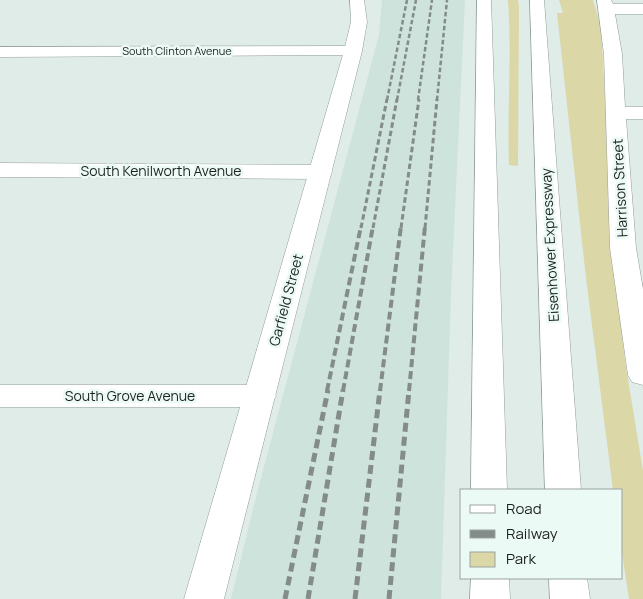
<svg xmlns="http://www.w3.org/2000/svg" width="643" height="599" viewBox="0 0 643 599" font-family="Manrope,sans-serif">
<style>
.built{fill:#cde3dc}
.green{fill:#dbd7a6}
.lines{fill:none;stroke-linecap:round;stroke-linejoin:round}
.street-casing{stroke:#919e9a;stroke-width:1}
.secondary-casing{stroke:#919e9a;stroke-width:1}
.highway-casing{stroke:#919e9a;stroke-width:1}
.street{fill:#fff;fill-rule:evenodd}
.secondary{fill:#fff;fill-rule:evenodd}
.highway{fill:#fff;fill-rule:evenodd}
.rail-far3{stroke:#838c89;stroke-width:2.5;stroke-dasharray:4.5 2.5;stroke-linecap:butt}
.rail-far2{stroke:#838c89;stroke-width:3;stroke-dasharray:5.5 3;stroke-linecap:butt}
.rail-far1{stroke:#838c89;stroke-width:4;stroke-dasharray:8 4;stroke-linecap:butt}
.rail{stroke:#838c89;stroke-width:5;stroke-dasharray:9 5;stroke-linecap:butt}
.labels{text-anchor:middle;stroke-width:5;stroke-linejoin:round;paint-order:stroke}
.far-street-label{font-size:11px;fill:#1c211f;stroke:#ecfaf5}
.street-label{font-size:14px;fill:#1c211f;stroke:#ecfaf5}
</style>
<rect width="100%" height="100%" fill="#dfece8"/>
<path class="built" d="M 382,0 L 465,0 L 451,293 L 441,599 L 231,599 L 257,493 L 379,35 Z"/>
<path class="green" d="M 508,0 L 518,0 L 519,6 L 518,166 L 509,165 C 507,110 512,55 508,0 Z
M 559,0 L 593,0 L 601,28 L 615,268 L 625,361 L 643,471 L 643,599 L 629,599 L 622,553 L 622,490 L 613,490 L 586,278 L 557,13 L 563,13 Z"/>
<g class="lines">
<defs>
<path id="street" d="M 597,0 L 611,0 L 613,4 L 643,4 L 643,14 L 615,14 L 622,54 L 625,107 L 643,107 L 643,119 L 626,119 L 636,248 L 643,289 L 643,385 L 632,382 L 628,375 L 610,248 L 604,54 Z
M 353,46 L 359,47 L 362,51 L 359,55 L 0,57 L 0,47 Z
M 0,163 L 321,165 L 329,167 L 332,172 L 329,177 L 321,179 L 0,177 Z
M 0,385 L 260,385 L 271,388 L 276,396 L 271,404 L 260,407 L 0,407 Z"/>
<path id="secondary" d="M 350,0 L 364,0 L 367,22 L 362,51 L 224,599 L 184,599 L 344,51 L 351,22 Z"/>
<path id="highway" d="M 477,0 L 491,0 L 507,490 L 471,490 Z
M 530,0 L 544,0 L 581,490 L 545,490 Z
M 471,578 L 509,578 L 510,599 L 470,599 Z
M 549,578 L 587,578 L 590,599 L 550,599 Z"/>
</defs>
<use href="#street" class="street-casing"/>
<use href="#secondary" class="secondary-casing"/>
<use href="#highway" class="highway-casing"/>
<use href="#street" class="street"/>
<use href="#secondary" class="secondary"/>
<use href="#highway" class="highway"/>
<path class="rail-far3" d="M 387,100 L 407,0
M 397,100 L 416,0
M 418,100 L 432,0
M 437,100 L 447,0"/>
<path class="rail-far2" d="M 361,228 L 387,99
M 373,228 L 397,99
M 401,228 L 419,99
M 425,228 L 437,99"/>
<path class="rail-far1" d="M 327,391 L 361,226
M 343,391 L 373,226
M 380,391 L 401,226
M 409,391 L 425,226"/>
<path class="rail" d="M 285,599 L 328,390
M 308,599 L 343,390
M 355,599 L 380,390
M 389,599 L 409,390"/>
</g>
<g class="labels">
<g class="far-street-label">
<text x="177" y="55">South Clinton Avenue</text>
</g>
<g class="street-label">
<text x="161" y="176">South Kenilworth Avenue</text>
<text transform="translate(620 188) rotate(-93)" y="5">Harrison Street</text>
<text transform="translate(550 245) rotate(-93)" y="5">Eisenhower Expressway</text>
<text transform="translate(286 300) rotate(-75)" y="5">Garfield Street</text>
<text x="130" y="401">South Grove Avenue</text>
</g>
</g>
<rect x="460" y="489" width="162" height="90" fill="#ecfaf5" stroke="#99a39f"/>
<rect x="470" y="505" width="25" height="8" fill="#ffffff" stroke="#99a39f"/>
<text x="506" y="514" font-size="15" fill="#1c211f">Road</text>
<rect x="470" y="530" width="25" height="8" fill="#838c89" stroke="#99a39f"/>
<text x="506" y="539" font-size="15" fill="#1c211f">Railway</text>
<rect x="470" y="552" width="25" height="15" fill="#dbd7a6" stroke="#99a39f"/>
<text x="506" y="564" font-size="15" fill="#1c211f">Park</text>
</svg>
